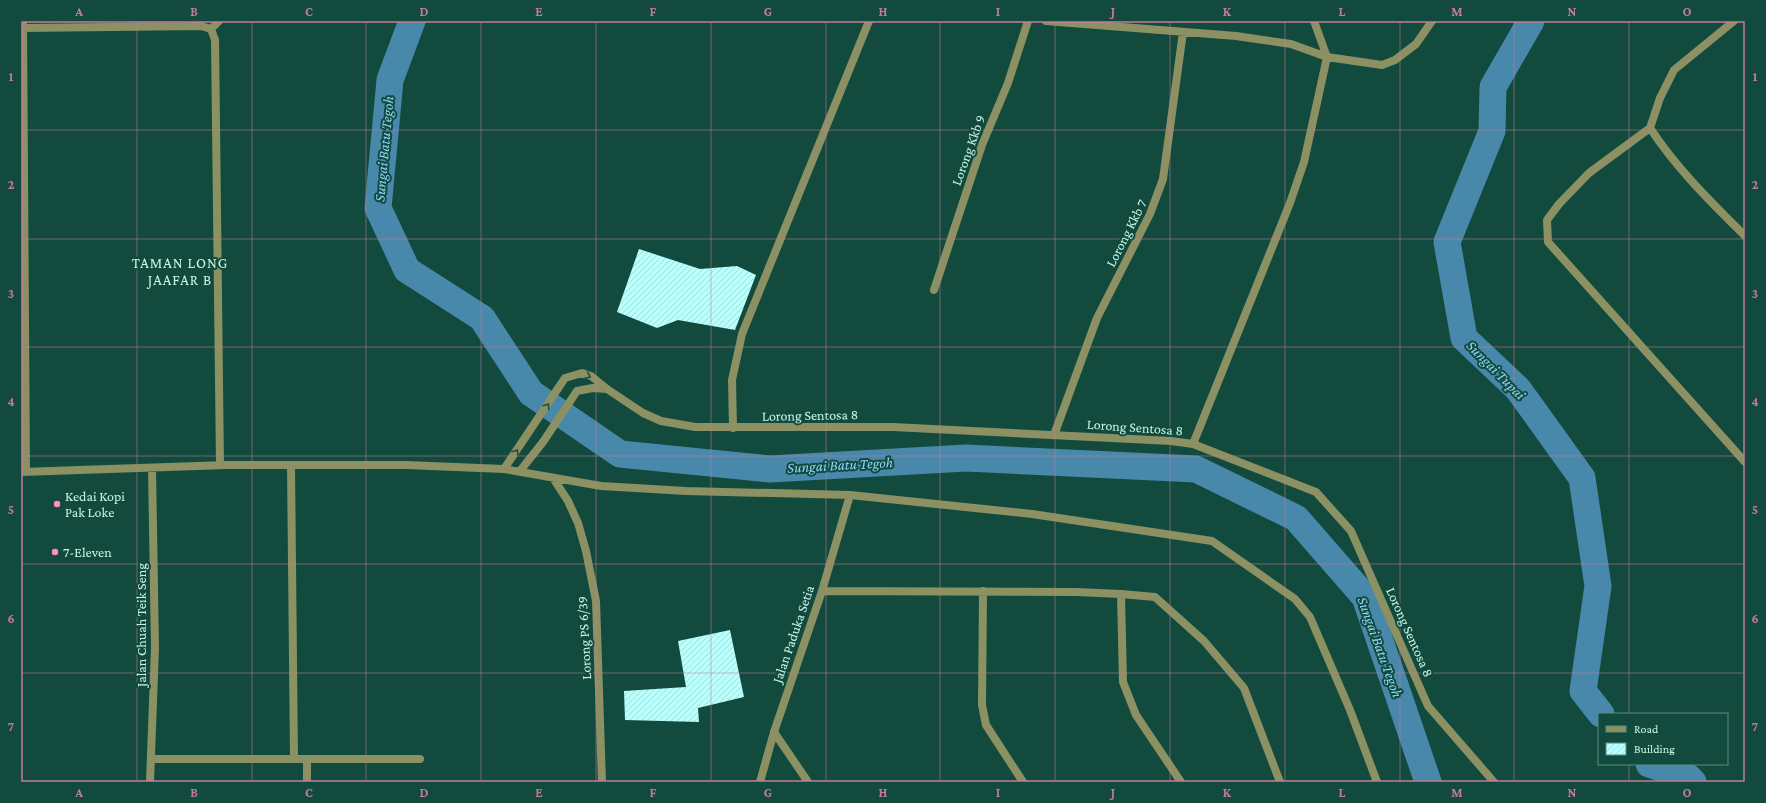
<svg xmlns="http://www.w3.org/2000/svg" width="1766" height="803" viewBox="0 0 1766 803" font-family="'Crimson Pro',serif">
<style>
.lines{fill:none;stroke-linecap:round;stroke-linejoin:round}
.river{stroke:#4888aa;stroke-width:27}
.building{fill:url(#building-hatch)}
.street{stroke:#8b9163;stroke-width:8}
.oneway{stroke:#1e5141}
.grid{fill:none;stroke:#c47b9a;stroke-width:1;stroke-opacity:0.55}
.poi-dot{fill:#fd8ebe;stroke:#124a3d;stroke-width:1.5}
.labels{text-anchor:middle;stroke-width:4;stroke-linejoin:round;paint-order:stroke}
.street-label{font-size:14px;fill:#c7f5e7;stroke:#124a3d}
.poi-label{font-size:14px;fill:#c7f5e7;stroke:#124a3d;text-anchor:start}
.water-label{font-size:15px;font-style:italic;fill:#8ed6fe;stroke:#124a3d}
.neighbourhood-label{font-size:15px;letter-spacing:1px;fill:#c7f5e7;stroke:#124a3d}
.neatline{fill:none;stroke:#c47b9a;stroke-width:1.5}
.grid-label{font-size:13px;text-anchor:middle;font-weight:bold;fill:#c47b9a}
</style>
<defs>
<pattern id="building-hatch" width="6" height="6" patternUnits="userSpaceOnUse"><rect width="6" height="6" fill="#bbfffd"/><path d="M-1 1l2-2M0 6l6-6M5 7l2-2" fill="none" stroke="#a2dbd8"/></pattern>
</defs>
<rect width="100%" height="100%" fill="#124a3d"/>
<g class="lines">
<path class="river" d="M 412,21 L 390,80 L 378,208 L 407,270 L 482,318 L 531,393 L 620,454 L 770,469 L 966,458 L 1196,469 L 1296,518 L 1365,597 L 1428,782
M 1531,21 L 1493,87 L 1492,131 L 1447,242 L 1464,338 L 1518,389 L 1582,478 L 1598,586 L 1583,691 L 1601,714
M 1649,764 L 1688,777 L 1693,782"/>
</g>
<path class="building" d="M 639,249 L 700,269 L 737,266 L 756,275 L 735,330 L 678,320 L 657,328 L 617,312 Z
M 730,630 L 744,697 L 698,708 L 699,722 L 625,720 L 624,691 L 686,687 L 678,641 Z"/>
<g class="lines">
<path class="street" d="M 23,21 L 26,471
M 1046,21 L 1236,36 L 1291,44 L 1327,57 L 1382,65 L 1395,60 L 1416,44 L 1432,21
M 1734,21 L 1674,70 L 1660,98 L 1650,128 L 1589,173 L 1559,204 L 1547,220 L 1548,242 L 1745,462
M 22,28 L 201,26 L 211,29 L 215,40 L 220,465
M 211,29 L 219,21
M 1650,128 C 1677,169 1710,201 1745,236
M 934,290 L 982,145 L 1008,83 L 1028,21
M 733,428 L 732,380 L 742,334 L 869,21
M 1054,435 L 1097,318 L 1150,214 L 1163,179 L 1183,32
M 1193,444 L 1290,203 L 1304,162 L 1327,57 L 1314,21
M 291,465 L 294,759
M 504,469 L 565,378 L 582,373 L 591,376 L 607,389 L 643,413 L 661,421 L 695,427 L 893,427 L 1171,441 L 1193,444 L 1316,492 L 1351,531 L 1428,706 L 1494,782
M 520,471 L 543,442 L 577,391 L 593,388 L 607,389
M 21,472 L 227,465 L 406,465 L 504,469 L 601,486 L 686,491 L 850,495 L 1032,514 L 1212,541 L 1295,599 L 1310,617 L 1350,710 L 1377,782
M 553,478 L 568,501 L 578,523 L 586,551 L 596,601 L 602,782
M 822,591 L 1076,592 L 1121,594 L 1155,597 L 1204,641 L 1244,688 L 1280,782
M 983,591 L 982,705 L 986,725 L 1023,782
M 1121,594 L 1123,682 L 1136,715 L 1181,782
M 774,732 L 808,782
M 151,759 L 420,759
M 150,782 L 155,648 L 152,468
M 307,782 L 307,759
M 760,782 L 774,732 L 822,591 L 850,495"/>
</g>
<defs><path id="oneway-chevron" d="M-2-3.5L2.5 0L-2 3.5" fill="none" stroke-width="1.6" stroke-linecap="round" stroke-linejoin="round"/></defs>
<g class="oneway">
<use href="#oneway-chevron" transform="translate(588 376) rotate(24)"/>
<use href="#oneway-chevron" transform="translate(547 406) rotate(-56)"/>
<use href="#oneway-chevron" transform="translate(516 452) rotate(-56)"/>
</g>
<path class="grid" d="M 137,21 L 137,782M 252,21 L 252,782M 366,21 L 366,782M 481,21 L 481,782M 596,21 L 596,782M 711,21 L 711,782M 826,21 L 826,782M 940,21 L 940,782M 1055,21 L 1055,782M 1170,21 L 1170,782M 1285,21 L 1285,782M 1400,21 L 1400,782M 1514,21 L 1514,782M 1629,21 L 1629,714M 21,130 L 1745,130M 21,239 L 1745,239M 21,347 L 1745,347M 21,456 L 1745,456M 21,564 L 1745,564M 21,673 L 1745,673M 1629,764 L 1629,782"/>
<g class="poi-dot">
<circle cx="57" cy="504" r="4"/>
<circle cx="55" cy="552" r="4"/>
</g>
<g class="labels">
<g class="street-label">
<text transform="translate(968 150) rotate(-70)" y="5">Lorong Kkb 9</text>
<text transform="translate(1126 233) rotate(-63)" y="5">Lorong Kkb 7</text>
<text transform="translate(810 415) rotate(-1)" y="5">Lorong Sentosa 8</text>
<text transform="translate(1135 427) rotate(4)" y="5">Lorong Sentosa 8</text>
<text transform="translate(141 625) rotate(-90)" y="5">Jalan Chuah Teik Seng</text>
<text transform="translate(1410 632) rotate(66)" y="5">Lorong Sentosa 8</text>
<text transform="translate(793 634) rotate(-71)" y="5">Jalan Paduka Setia</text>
<text transform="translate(584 638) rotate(-93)" y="5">Lorong PS 6/39</text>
</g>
<g class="poi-label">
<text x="65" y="501">Kedai Kopi<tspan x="65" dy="16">Pak Loke</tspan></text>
<text x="63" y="557">7-Eleven</text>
</g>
<g class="water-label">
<text transform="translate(384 149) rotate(-85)" y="5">Sungai Batu Tegoh</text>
<text transform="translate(1496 370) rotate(45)" y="5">Sungai Tupai</text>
<text transform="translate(840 465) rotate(-3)" y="5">Sungai Batu Tegoh</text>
<text transform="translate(1380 647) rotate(70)" y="5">Sungai Batu Tegoh</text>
</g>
<g class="neighbourhood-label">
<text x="180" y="268">TAMAN LONG<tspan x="180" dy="17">JAAFAR B</tspan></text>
</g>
</g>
<rect width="1766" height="803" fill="none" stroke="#124a3d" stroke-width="44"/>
<rect x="1598" y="713" width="130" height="52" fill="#124a3d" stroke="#5a8e81"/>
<rect x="1606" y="726" width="20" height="6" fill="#8b9163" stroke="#5a8e81"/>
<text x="1634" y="733" font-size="12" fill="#c7f5e7">Road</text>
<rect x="1606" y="743" width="20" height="12" fill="url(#building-hatch)" stroke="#5a8e81"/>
<text x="1634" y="753" font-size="12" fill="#c7f5e7">Building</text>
<rect x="22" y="22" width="1722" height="759" class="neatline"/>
<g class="grid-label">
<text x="79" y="16">A</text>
<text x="194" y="16">B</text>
<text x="309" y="16">C</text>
<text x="424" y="16">D</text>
<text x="539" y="16">E</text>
<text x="653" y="16">F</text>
<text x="768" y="16">G</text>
<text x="883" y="16">H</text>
<text x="998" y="16">I</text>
<text x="1113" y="16">J</text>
<text x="1227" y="16">K</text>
<text x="1342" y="16">L</text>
<text x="1457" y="16">M</text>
<text x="1572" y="16">N</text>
<text x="1687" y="16">O</text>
<text x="11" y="81">1</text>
<text x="1755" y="81">1</text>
<text x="11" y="189">2</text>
<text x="1755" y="189">2</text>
<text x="11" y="298">3</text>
<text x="1755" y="298">3</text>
<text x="11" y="406">4</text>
<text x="1755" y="406">4</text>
<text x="11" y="514">5</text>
<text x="1755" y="514">5</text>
<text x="11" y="623">6</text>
<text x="1755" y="623">6</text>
<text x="11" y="731">7</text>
<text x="1755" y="731">7</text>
<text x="79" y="797">A</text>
<text x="194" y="797">B</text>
<text x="309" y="797">C</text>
<text x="424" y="797">D</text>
<text x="539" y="797">E</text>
<text x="653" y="797">F</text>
<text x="768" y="797">G</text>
<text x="883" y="797">H</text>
<text x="998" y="797">I</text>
<text x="1113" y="797">J</text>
<text x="1227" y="797">K</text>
<text x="1342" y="797">L</text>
<text x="1457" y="797">M</text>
<text x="1572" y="797">N</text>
<text x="1687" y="797">O</text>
</g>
</svg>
